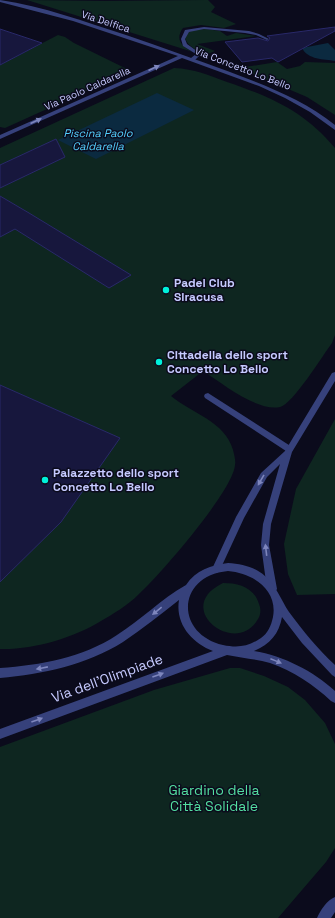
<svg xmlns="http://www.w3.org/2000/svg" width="335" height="918" viewBox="0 0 335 918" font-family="'Space Grotesk',sans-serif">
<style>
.green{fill:#0e2620}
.water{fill:#0b2a40}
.building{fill:#17173d;stroke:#292969}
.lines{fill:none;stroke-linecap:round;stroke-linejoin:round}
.service{fill:#36417b;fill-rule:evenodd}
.minor{fill:#36417b;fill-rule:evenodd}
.tertiary{fill:#36417b;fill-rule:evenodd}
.oneway{fill:#7e86bd}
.poi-dot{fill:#00f1da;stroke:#0b0b1c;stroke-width:1.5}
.labels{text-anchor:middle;stroke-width:3;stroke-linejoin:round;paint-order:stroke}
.far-street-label{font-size:10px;fill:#c6caff;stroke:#0b0b1c}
.far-water-label{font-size:11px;font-style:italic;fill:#54d1ff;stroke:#0b0b1c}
.poi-label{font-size:12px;font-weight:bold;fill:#c6caff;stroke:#0b0b1c;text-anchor:start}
.near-street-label{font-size:14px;fill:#c6caff;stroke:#0b0b1c}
.near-park-label{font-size:14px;fill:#53dea0;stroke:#0b0b1c}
</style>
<rect width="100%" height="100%" fill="#0b0b1c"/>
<path class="green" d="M 27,0 L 103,1 L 204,0 L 208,0 L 215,7 L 211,12 L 236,24 L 224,28 L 201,25 L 183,28 C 174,40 183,47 193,52 Z
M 205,29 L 220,31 L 227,36 L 236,33 L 256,36 L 197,44 L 215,51 L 203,56 C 197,49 188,47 185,38 L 187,33 L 194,30 Z
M 58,35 L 65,37 L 74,43 L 131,71 L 5,128 L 0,127 L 0,65 Z
M 277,62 L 287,69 L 300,66 L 305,62 L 335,63 L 335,115 L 307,97 L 239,68 Z
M 174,68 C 195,69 208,75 227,82 C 271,97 304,111 335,148 L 335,335 L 332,343 C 323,355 293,404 280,407 C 257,412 222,383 203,371 L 171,396 C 191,413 225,421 233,450 C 234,454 236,461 235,465 C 233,491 159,576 138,595 C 128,605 113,614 101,621 C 73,638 33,650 0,649 L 0,148 Z
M 335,419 L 335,594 L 297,595 L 288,574 L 284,544 L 296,489 Z
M 223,583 C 238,583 254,587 259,604 C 261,609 261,614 258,619 C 236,658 171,608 223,583 Z
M 230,668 L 240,668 L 264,676 L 288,687 L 305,700 L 325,723 L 335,744 L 335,848 L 326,862 L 278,918 L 0,918 L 0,747 L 154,690 Z"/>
<path class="water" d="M 328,43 L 335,50 L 335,61 C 324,59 308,60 302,48 Z
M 157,93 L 194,110 L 96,159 L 58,140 Z"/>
<path class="building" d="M 335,27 L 335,31 L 278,62 L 272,58 L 242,62 L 225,42 L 258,38 L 268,41 L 270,38 L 267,36 Z
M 0,29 L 42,43 L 0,65 Z
M 56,139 L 65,157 L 0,188 L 0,165 Z
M 0,196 L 29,213 L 131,275 L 109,288 L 15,229 L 0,237 Z
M 0,385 L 120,438 L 61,522 L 0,582 Z"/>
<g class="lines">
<path class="service" d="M 204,27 L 249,31 L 259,34 L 269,39 L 267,40 L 256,35 L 245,33 L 204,29 L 189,32 L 185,39 L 187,44 L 201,54 L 195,60 L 191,60 L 191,58 L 196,54 L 183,46 L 181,39 L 185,30 Z
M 208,393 L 292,447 L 293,449 L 292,451 L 286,451 L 205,398 L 204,396 L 205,394 Z"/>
<path class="minor" d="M 0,0 C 43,6 85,22 126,35 C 161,47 195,59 230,72 C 267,86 304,100 335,125 L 335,130 L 310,112 L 285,98 L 259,86 L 182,58 L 0,139 L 0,135 L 178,56 L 73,21 L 0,2 Z
M 335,372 L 335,381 L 292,452 L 271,524 L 269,545 L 277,589 L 275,592 L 272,593 L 269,592 L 267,589 L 261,545 L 263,524 L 280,464 L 267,477 L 244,518 L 219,572 L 216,573 L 213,572 L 212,569 L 236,517 L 261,473 L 285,451 L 332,373 Z"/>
<path class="tertiary" d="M 228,563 C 242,564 255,567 265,576 C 276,585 281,600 289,612 C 303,631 318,649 335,665 L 335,677 L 332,675 L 302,643 L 282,617 C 279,634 270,644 254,651 C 284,656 313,671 335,691 L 335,703 L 331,701 C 314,685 293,671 270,663 C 256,659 241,658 227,655 L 0,739 L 0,729 L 213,651 C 192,643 175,624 179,600 C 161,614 142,629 123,642 C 86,665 43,674 0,678 L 0,668 C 41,665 82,658 117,635 C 141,620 161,599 186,585 C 196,570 211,565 228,563 ZM 228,571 C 253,573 278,590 273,617 C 271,626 268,633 261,638 C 248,647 237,648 223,645 C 175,634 176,576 228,571 Z
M 335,897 L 335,912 L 331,918 L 317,918 C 320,911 327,900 335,897 Z"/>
</g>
<defs><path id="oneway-solid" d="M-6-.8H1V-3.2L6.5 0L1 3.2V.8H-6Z"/></defs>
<g class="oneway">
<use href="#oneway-solid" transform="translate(154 68) rotate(-24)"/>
<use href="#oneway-solid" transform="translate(36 121) rotate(-24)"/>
<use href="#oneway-solid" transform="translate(261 480) rotate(120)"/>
<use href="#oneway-solid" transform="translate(266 550) rotate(-97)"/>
<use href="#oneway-solid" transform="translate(157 611) rotate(141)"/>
<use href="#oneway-solid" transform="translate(276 661) rotate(22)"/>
<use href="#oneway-solid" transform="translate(42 668) rotate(169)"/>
<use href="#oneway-solid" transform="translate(158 675) rotate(-20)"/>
<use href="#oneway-solid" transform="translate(37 720) rotate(-20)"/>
</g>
<g class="poi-dot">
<circle cx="166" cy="290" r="4"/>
<circle cx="159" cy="362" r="4"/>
<circle cx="45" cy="480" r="4"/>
</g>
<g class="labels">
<g class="far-street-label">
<text transform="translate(106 21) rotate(18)" y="4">Via Delfica</text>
<text transform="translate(243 68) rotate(21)" y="4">Via Concetto Lo Bello</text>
<text transform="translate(87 88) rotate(-24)" y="4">Via Paolo Caldarella</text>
</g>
<g class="far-water-label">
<text x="98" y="137">Piscina Paolo<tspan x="98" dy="13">Caldarella</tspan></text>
</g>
<g class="poi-label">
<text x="174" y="287">Padel Club<tspan x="174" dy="14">Siracusa</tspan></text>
<text x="167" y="359">Cittadella dello sport<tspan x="167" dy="14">Concetto Lo Bello</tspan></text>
<text x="53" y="477">Palazzetto dello sport<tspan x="53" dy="14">Concetto Lo Bello</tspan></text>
</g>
<g class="near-street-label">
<text transform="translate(107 678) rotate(-20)" y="5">Via dell'Olimpiade</text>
</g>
<g class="near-park-label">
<text x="214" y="795">Giardino della<tspan x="214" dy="16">Città Solidale</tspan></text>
</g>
</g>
</svg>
